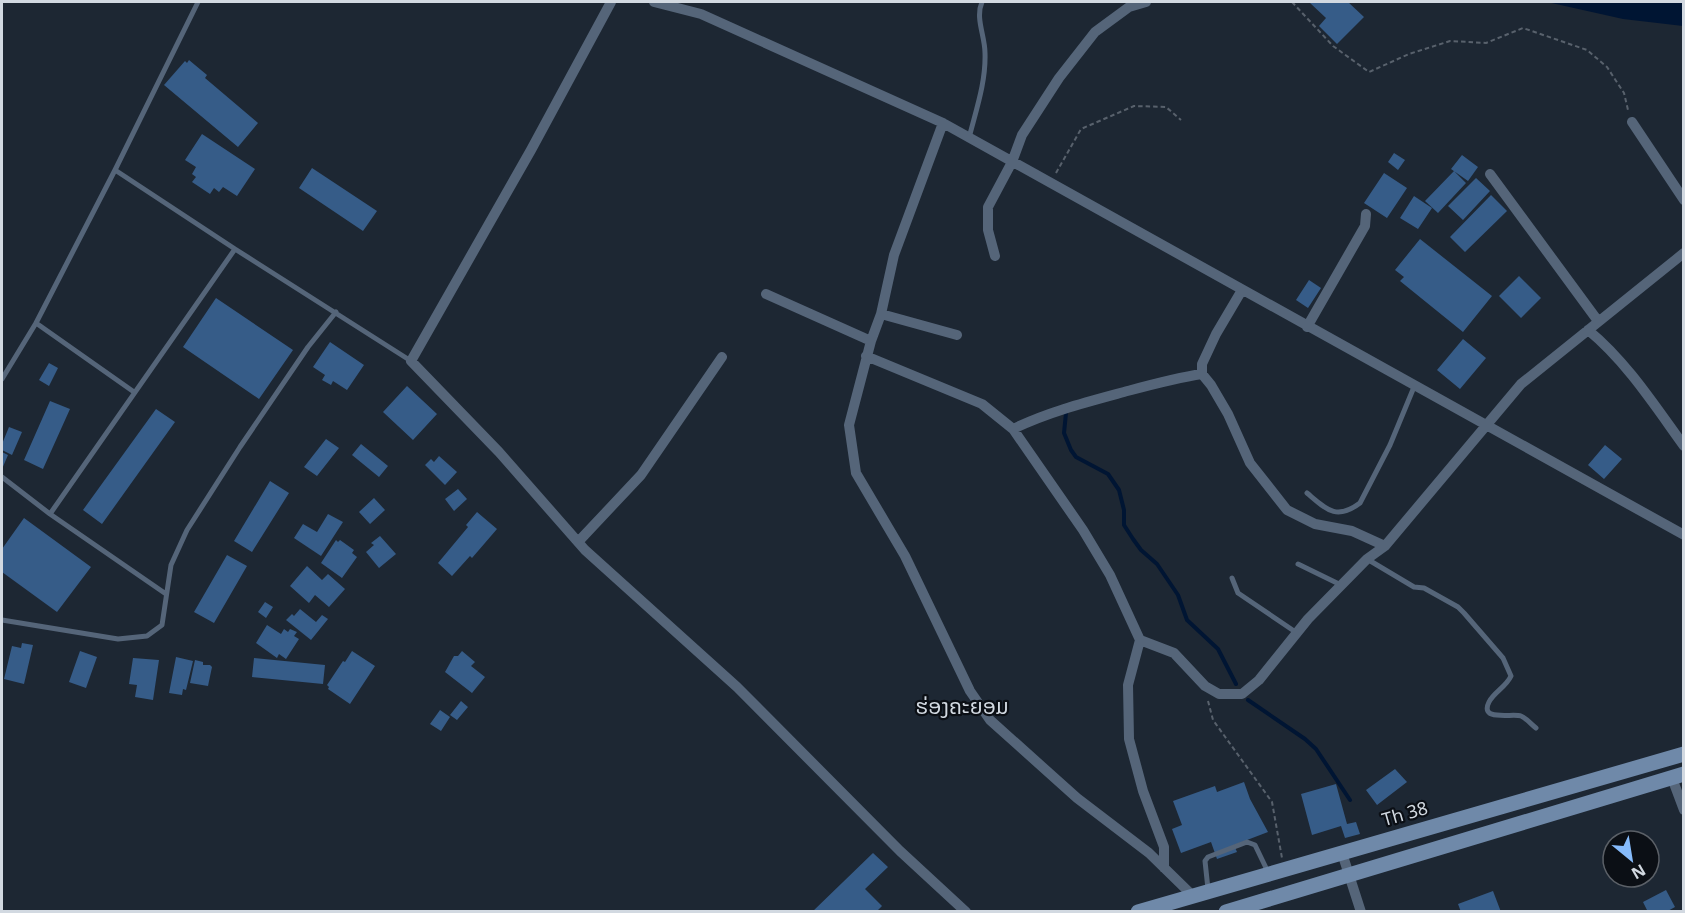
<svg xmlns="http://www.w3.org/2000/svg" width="1685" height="913" viewBox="0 0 1685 913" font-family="'Noto Sans','Noto Sans Lao',sans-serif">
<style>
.water{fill:#001533}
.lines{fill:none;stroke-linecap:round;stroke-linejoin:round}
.stream{stroke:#001533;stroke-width:4}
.building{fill:#365c88}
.path{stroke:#58616c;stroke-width:2;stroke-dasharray:4.5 3;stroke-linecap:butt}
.lane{stroke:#556579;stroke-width:5}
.street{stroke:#556579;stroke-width:10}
.secondary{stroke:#6f89a9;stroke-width:15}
.labels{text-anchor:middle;stroke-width:4.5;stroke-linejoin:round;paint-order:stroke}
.street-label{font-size:18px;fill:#d2d9e1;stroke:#0b0f15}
.quarter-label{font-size:21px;fill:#d2d9e1;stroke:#0b0f15}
</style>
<rect width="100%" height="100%" fill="#1d2733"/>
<path class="water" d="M 1547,2 L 1683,2 L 1683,26 L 1623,19 Z"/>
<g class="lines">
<path class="stream" d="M 1066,413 L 1064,433 L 1071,450 L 1076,457 L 1108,474 L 1119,490 L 1124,510 L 1124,525 L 1133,539 L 1141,550 L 1157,564 L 1178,595 L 1187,620 L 1218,649 L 1236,684
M 1248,700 L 1305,739 L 1316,749 L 1350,800"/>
</g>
<path class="building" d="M 1309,2 L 1348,2 L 1364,17 L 1337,44 L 1319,26 L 1326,18 Z
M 189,60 L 207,75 L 205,78 L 258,123 L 238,147 L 164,85 L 185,61 L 187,63 Z
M 202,134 L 255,169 L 237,196 L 223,187 L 219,192 L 214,188 L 210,194 L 192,182 L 196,177 L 192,174 L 196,167 L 185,160 Z
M 1394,153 L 1405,160 L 1398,170 L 1388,162 Z
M 1462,155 L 1478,167 L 1468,181 L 1451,169 Z
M 312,168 L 377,211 L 363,231 L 299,188 Z
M 1454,171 L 1466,183 L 1438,213 L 1425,201 Z
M 1384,173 L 1407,188 L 1387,218 L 1364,203 Z
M 1476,178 L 1490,191 L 1463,220 L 1448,206 Z
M 1491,195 L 1507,211 L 1465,252 L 1450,237 Z
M 1414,196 L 1432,208 L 1418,229 L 1400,218 Z
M 1420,239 L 1492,296 L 1463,332 L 1400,281 L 1404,277 L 1395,270 Z
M 1519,276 L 1541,298 L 1521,318 L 1499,296 Z
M 1309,280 L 1321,288 L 1308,308 L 1296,300 Z
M 216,298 L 293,350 L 259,399 L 183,347 Z
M 1463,339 L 1486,358 L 1460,389 L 1437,370 Z
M 330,342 L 364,365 L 347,390 L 333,381 L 331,385 L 322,380 L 325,375 L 313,367 Z
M 49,363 L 58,368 L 49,386 L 39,380 Z
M 407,386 L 437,414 L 413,440 L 383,412 Z
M 50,401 L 70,409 L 43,469 L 24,460 Z
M 156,409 L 175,422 L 102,524 L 83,510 Z
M 9,427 L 22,432 L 12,455 L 2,450 L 2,444 Z
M 326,439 L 339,448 L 317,476 L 304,467 Z
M 361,444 L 388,466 L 379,477 L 352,455 Z
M 1605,445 L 1622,459 L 1604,479 L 1588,465 Z
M 2,452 L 8,455 L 2,469 Z
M 439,456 L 457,472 L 445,485 L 425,465 L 431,459 L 434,462 Z
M 270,481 L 289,493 L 252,552 L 234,541 Z
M 458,489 L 467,499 L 454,511 L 445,499 Z
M 374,498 L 385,510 L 370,524 L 359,512 Z
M 477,512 L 497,529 L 472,558 L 470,556 L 452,576 L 438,563 L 468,527 L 466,525 Z
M 328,514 L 343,522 L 321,556 L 294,538 L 303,524 L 317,532 Z
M 24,518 L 91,567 L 57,612 L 2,572 L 2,549 Z
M 380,536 L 396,554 L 379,568 L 366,552 L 374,545 L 371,543 Z
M 336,540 L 338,542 L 340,540 L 354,550 L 352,553 L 357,557 L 342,578 L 321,563 Z
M 227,555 L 247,566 L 214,623 L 194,612 Z
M 307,566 L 322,580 L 328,574 L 345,589 L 329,607 L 315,595 L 309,603 L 290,586 Z
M 265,602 L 273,607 L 266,618 L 258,612 Z
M 300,609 L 316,622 L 322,615 L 328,619 L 311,640 L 286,620 L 292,614 L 294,616 Z
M 267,625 L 281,634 L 284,629 L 288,632 L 290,629 L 297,632 L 294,636 L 299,639 L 286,659 L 279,654 L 277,658 L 256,643 Z
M 22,643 L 33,645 L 24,684 L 4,679 L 12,646 L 21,648 Z
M 80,651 L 97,657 L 86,688 L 69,682 Z
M 352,651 L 375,666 L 350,704 L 328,689 L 329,687 L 327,685 L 343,661 L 345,662 Z
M 462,651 L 475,662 L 471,666 L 485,677 L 472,693 L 445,672 L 454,656 L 458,656 Z
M 176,657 L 193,661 L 186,690 L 183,689 L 182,695 L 169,693 Z
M 133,658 L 159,660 L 153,700 L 135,697 L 137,685 L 129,684 Z
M 254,658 L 325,665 L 323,684 L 252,677 Z
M 195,660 L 203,662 L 203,665 L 210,665 L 212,667 L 208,686 L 190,683 Z
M 461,701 L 468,707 L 457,720 L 450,715 Z
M 440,710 L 450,717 L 441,731 L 430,724 Z
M 1395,769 L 1407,782 L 1377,805 L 1366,790 Z
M 1244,782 L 1250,799 L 1268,832 L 1234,845 L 1237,852 L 1217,859 L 1211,842 L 1181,853 L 1172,829 L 1182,825 L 1173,801 L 1215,786 L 1217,792 Z
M 1336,784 L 1347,824 L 1356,822 L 1360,834 L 1345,838 L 1341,826 L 1312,835 L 1301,794 Z
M 873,853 L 888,867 L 865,889 L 882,906 L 877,911 L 812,912 Z
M 1666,890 L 1675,907 L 1666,912 L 1648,912 L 1643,902 Z
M 1493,891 L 1501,912 L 1461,912 L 1458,904 Z"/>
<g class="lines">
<path class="path" d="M 1292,2 L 1333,46 L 1369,72 L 1409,54 L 1450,41 L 1486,43 L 1523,28 L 1587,50 L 1607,67 L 1624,93 L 1628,110
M 1056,173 L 1081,129 L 1134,106 L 1166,107 L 1181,120
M 1208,701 L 1213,720 L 1272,802 L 1282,858"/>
<path class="lane" d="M 969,138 C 976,110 986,82 985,53 C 985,36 975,18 982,2
M 115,170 L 235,249
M 2,379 L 36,323
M 134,392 L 36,323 L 115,170 L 198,2
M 2,477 L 50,514 L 166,594
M 1307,493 C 1326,509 1336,521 1360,503 L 1390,445 L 1414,387
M 50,514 L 235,249 L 411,361
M 1367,559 L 1414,587 L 1424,588 L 1458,607 L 1464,613 L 1503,658 L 1511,676 C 1506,687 1494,692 1489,702 C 1479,722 1513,713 1521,716 C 1526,718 1531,724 1536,728
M 1298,564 L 1341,585
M 1232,578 L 1238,593 L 1297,633
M 2,620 L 118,639 L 147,636 L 162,625 L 171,565 L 187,530 L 240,447 L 308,347 L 336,312
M 1208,889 L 1205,861 L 1208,857 L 1247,842 L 1255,845 L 1268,872"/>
<path class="street" d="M 611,2 L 531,150 L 411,361 L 499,452 L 585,550 L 737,687 L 900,851 L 966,912
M 654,2 L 701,14 L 943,123 L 1684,535
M 1632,122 L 1684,200
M 943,123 L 894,255 L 881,314 L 871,341 L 849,425 L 856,473 L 905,556 L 970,691 L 990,720 L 1077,798 L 1149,853 L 1192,895
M 1490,174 L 1598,321
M 995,256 L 988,230 L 988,207 L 1012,162 L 1022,135 L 1059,78 L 1095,32 L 1129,7 L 1146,2
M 1242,290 L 1216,334 L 1202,364 L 1202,374 L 1211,385 L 1228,414 L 1250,463 L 1287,510 L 1315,524 L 1352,531 L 1385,546
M 766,294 L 871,341
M 881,314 L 957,335
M 1307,327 L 1365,226 L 1366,214
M 1588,330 C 1626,361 1655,406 1684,446
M 866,356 L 982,404 L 1013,429 L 1083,530 L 1110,575 L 1140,640
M 1013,429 C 1048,412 1087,402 1124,392 C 1150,385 1175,378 1202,374
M 578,542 L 641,475 L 722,357
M 1672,778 L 1684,810
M 1342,853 L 1361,912
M 1164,868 L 1164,847 L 1143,791 L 1129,739 L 1128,685 L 1140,640 L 1174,653 L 1205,686 L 1219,694 L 1242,694 L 1259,680 L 1308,619 L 1367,559 L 1385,546 L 1521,384 L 1684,253"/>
<path class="secondary" d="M 1138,912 L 1684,754
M 1226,912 L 1684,774"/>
</g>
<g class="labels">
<g class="street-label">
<text transform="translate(1405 814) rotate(-16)" y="6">Th 38</text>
</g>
<g class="quarter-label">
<text x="962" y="714">ຮ່ອງຄະຍອມ</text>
</g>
</g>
<rect width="1685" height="913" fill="none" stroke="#d2d9e1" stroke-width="6"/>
<g transform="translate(1631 859) rotate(150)"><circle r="28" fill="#0b0f15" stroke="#5b6067" stroke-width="1.5"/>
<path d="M0-4.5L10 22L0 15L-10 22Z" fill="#86bbfb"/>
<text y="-9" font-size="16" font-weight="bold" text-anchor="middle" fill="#d2d9e1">N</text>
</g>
</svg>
